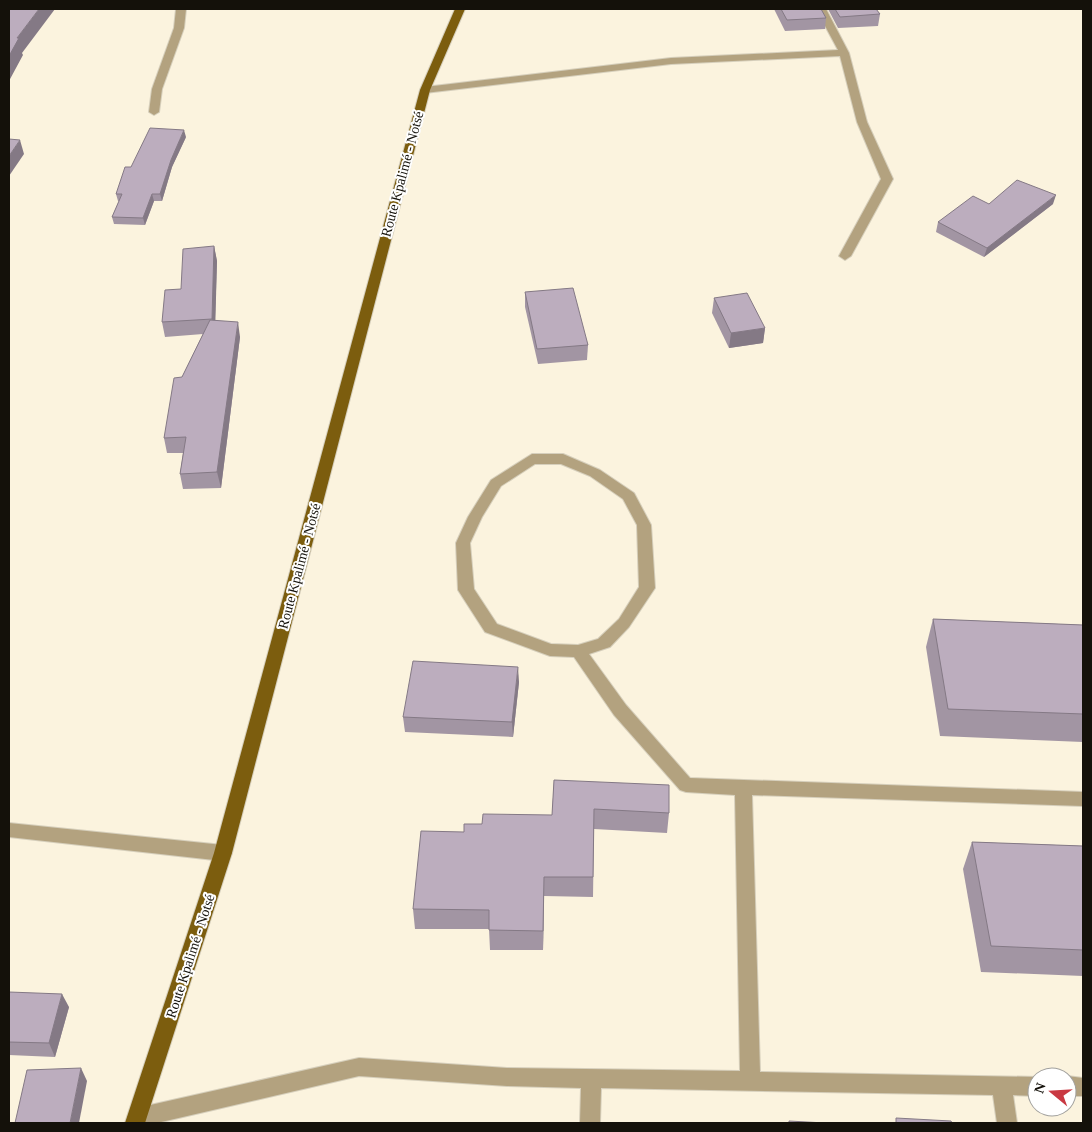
<svg xmlns="http://www.w3.org/2000/svg" width="1092" height="1132" viewBox="0 0 1092 1132" font-family="'Times New Roman',serif">
<style>
.lines{fill:none;stroke-linecap:round;stroke-linejoin:round}
.minor-casing{stroke:#d6cfbc;stroke-width:2}
.major-casing{stroke:#d6cfbc;stroke-width:2}
.minor{fill:#b3a27f;fill-rule:evenodd}
.major{fill:#7c5d0e;fill-rule:evenodd}
.wall{fill:#a295a3}
.shaded-wall{fill:#847985}
.building{fill:#bcadbe;stroke:#847985}
.labels{text-anchor:middle;stroke-width:4;stroke-linejoin:round;paint-order:stroke}
.street-label{font-size:14px;fill:#14110a;stroke:#fff}
</style>
<rect width="100%" height="100%" fill="#fbf3de"/>
<g class="lines">
<!-- minor casing -->
<g class="minor-casing">
<g id="minor">
<polygon points="176,9 186,9 184,28 162,89 159,112 154,115 149,112 152,89 174,28"/>
<polygon points="816,9 826,9 849,53 867,122 893,179 851,256 845,260 839,256 881,179 857,122 840,56 671,64 425,93 420,90 425,87 671,58 838,50"/>
<path d="M532 454H563L600 470 634 493 651 525 655 588 629 627 610 647 589 654 626 705 690 778 1083 792V806L752 795 760 1072 1038 1077 1037 1096 1013 1095 1017 1123H997L993 1095 601 1088 600 1123H580L581 1088 507 1086 359 1076 157 1123H129L127 1118 130 1111 137 1108 359 1058 507 1068 740 1071 735 795 686 792 680 790 614 715 574 657 550 656 485 632 458 590 456 543 468 517 491 480ZM535 464H561L590 476 623 499 637 525 639 587 619 619 598 639 578 645 551 644 497 624 474 589 470 543 482 517 501 486Z"/>
<polygon points="9,823 223,845 229,848 232,853 229,858 223,861 9,837"/>
<polygon points="1067,1076 1083,1078 1083,1096 1067,1096"/>
</g>
</g>
<!-- major casing -->
<g class="major-casing">
<polygon id="major" points="455,9 465,9 430,90 232,853 145,1123 125,1123 214,853 420,90"/>
</g>
<!-- minor -->
<use href="#minor" class="minor"/>
<!-- major -->
<use href="#major" class="major"/>
</g>
<!-- wall -->
<g class="wall">
<polygon points="774,9 821,9 826,18 825,29 785,31"/>
<polygon points="828,9 876,9 880,14 878,26 838,28"/>
<polygon points="186,137 172,167 162,201 154,201 145,225 114,224 112,217 119,201 118,201 116,194 131,167"/>
<polygon points="1053,204 984,257 936,232 938,222"/>
<polygon points="214,246 217,261 215,320 240,337 221,488 183,489 180,474 183,453 167,453 164,438 182,377 203,334 165,337 162,322 181,289"/>
<polygon points="525,292 588,345 587,360 538,364 525,307"/>
<polygon points="714,298 765,328 763,343 729,348 712,313"/>
<polygon points="933,619 1083,625 1083,742 940,736 926,647"/>
<polygon points="519,682 513,737 405,732 403,717"/>
<polygon points="554,780 669,813 667,833 594,829 593,897 544,896 543,950 490,950 489,929 415,929 413,909 464,832 482,824 552,815"/>
<polygon points="972,842 1083,846 1083,976 981,972 963,869"/>
<polygon points="9,992 69,1007 55,1057 9,1055"/>
</g>
<!-- shaded-wall -->
<g class="shaded-wall">
<polygon points="39,9 55,9 22,53 23,55 9,81 9,56 17,38"/>
<polygon points="184,130 186,137 172,167 162,201 160,194 171,160"/>
<polygon points="20,140 24,154 9,176 9,156"/>
<polygon points="152,194 154,201 145,225 143,218"/>
<polygon points="1056,195 1053,204 984,257 987,248"/>
<polygon points="214,246 217,261 215,334 212,319"/>
<polygon points="238,322 240,337 221,488 217,472"/>
<polygon points="765,328 763,343 729,348 731,333"/>
<polygon points="518,667 519,682 513,737 512,722"/>
<polygon points="544,877 544,896 543,950 543,931"/>
<polygon points="62,994 69,1007 55,1057 49,1043"/>
<polygon points="81,1068 87,1081 79,1123 70,1123"/>
</g>
<!-- building -->
<g class="building">
<polygon points="9,9 39,9 17,38 19,38 9,56"/>
<polygon points="781,9 821,9 826,18 787,20"/>
<polygon points="835,9 876,9 880,14 840,17"/>
<polygon points="150,128 184,130 171,160 160,194 152,194 143,218 112,217 122,194 116,194 125,167 131,167"/>
<polygon points="9,139 20,140 9,156"/>
<polygon points="1017,180 1056,195 987,248 938,222 973,196 989,204"/>
<polygon points="214,246 212,319 162,322 165,290 181,289 183,249"/>
<polygon points="573,288 588,345 537,349 525,292"/>
<polygon points="747,293 765,328 731,333 714,298"/>
<polygon points="210,320 238,322 217,472 180,474 186,437 164,438 174,378 182,377"/>
<polygon points="933,619 1083,625 1083,714 948,709"/>
<polygon points="413,661 518,667 512,722 403,717"/>
<polygon points="554,780 669,785 669,813 594,809 593,877 544,877 543,931 489,930 489,910 413,909 421,831 464,832 464,824 482,824 483,814 552,815"/>
<polygon points="972,842 1083,846 1083,950 991,946"/>
<polygon points="9,992 62,994 49,1043 9,1042"/>
<polygon points="81,1068 70,1123 15,1123 27,1070"/>
<polygon points="896,1118 951,1121 952,1123 896,1123"/>
<polygon points="789,1121 825,1123 789,1123"/>
</g>
<g class="labels">
<!-- street labels -->
<g class="street-label">
<text transform="translate(402 174) rotate(-75)" y="5">Route Kpalimé - Notsé</text>
<text transform="translate(299 566) rotate(-75)" y="5">Route Kpalimé - Notsé</text>
<text transform="translate(190 956) rotate(-72)" y="5">Route Kpalimé - Notsé</text>
</g>
</g>
<!-- border -->
<rect width="1092" height="1132" fill="none" stroke="#14110a" stroke-width="20"/>
<!-- north arrow -->
<g transform="translate(1052 1092) rotate(288)"><circle r="24" fill="#ffffff" stroke="#a1a09d"/>
<path d="M0-4L9 19L0 12L-9 19Z" fill="#c93942"/>
<text y="-8" font-size="14" font-weight="bold" text-anchor="middle" fill="#14110a">N</text>
</g>
</svg>
